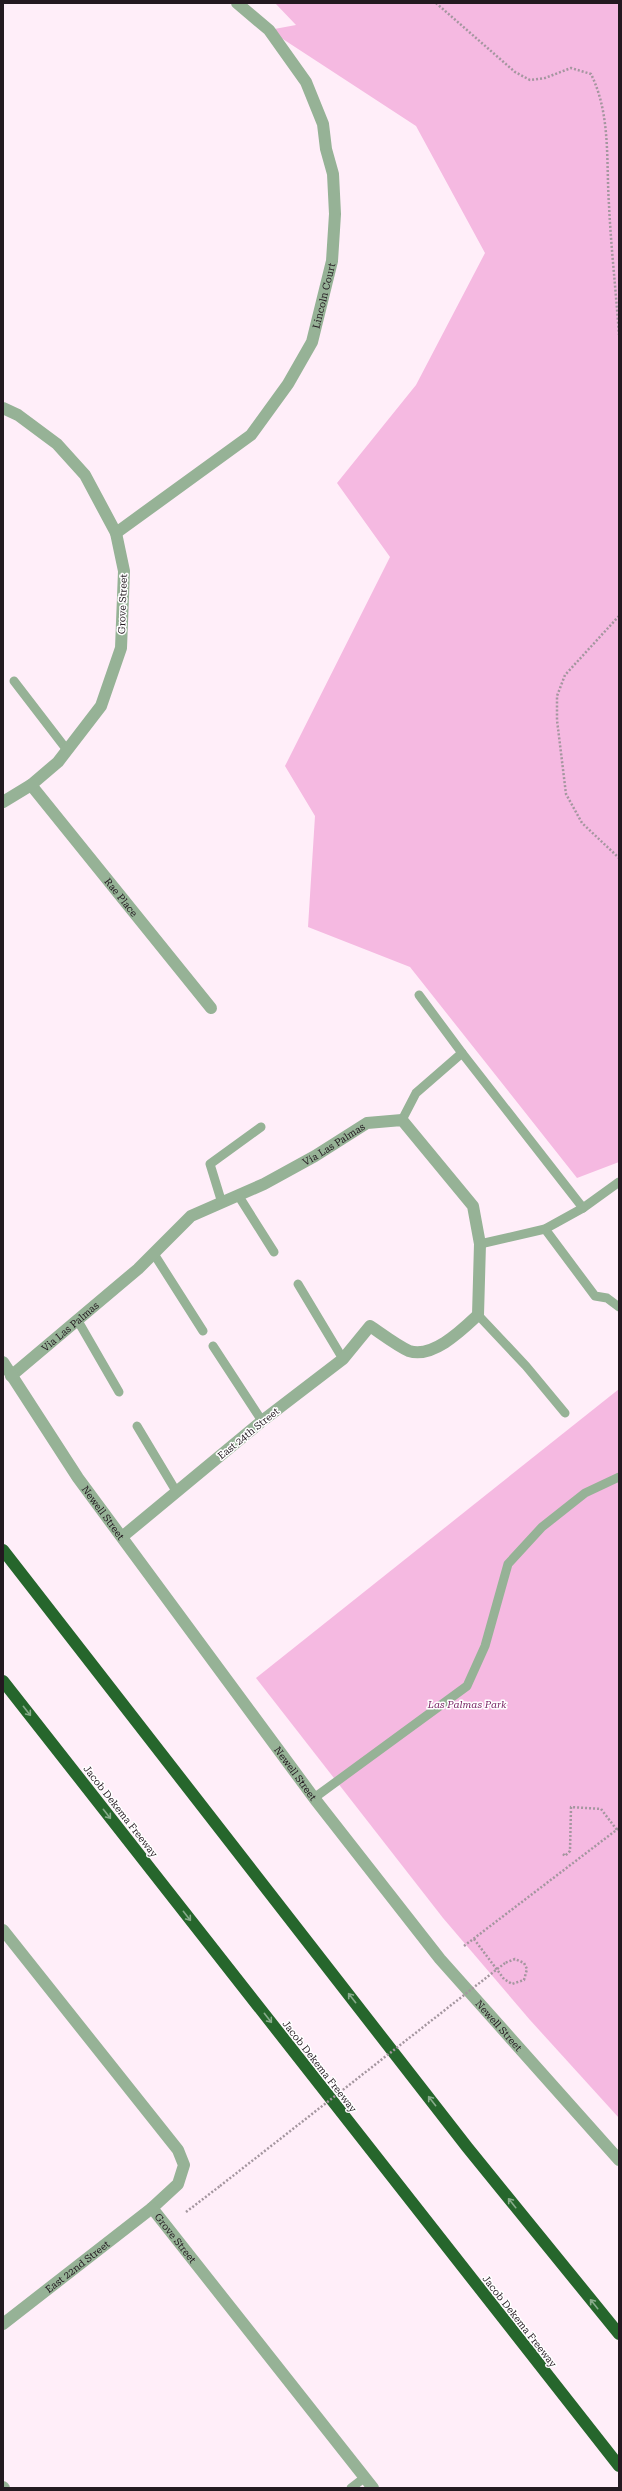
<svg xmlns="http://www.w3.org/2000/svg" width="622" height="2491" viewBox="0 0 622 2491" font-family="'Roboto Serif',serif">
<style>
.green{fill:#f5b9e1}
.lines{fill:none;stroke-linecap:round;stroke-linejoin:round}
.path{stroke:#a4969f;stroke-width:2.5;stroke-dasharray:2 2;stroke-linecap:butt}
.service{stroke:#96b296;stroke-width:9}
.minor{stroke:#96b296;stroke-width:12}
.tertiary{stroke:#96b296;stroke-width:12}
.motorway{stroke:#26662c;stroke-width:12}
.path-bridge{stroke:#a4969f;stroke-width:2.5;stroke-dasharray:2 2;stroke-linecap:butt}
.oneway{stroke:#88ab8b}
.labels{text-anchor:middle;stroke-width:3;stroke-linejoin:round;paint-order:stroke}
.street-label{font-size:10px;fill:#231920;stroke:#fff}
.park-label{font-size:10px;font-style:italic;fill:#761f61;stroke:#fff}
</style>
<rect width="100%" height="100%" fill="#ffeef9"/>
<!-- green -->
<g class="green">
<polygon points="275,3 619,3 619,1162 577,1178 410,967 308,927 315,816 285,766 390,557 337,483 416,385 485,253 416,126 269,30 296,25"/>
<polygon points="619,1389 619,2118 530,2020 443,1918 256,1678"/>
</g>
<g class="lines">
<!-- path -->
<g class="path">
<path d="M436 3 515 72 530 80 545 78 571 68 591 74C611 115 606 160 609 205 611 248 616 291 619 335"/>
<polyline points="619,616 565,675 557,696 557,720 566,794 582,823 619,858"/>
<polyline points="563,1854 565,1856 570,1851 571,1807 601,1809 617,1830"/>
<polyline points="474,1939 504,1979 512,1984 524,1980 527,1969 524,1963 515,1959 505,1963"/>
<polyline points="464,1946 619,1828"/>
<polyline points="186,2212 220,2186"/>
</g>
<!-- service -->
<g class="service">
<polyline points="14,681 67,750"/>
<polyline points="419,995 462,1053"/>
<polyline points="402,1120 416,1093 462,1053 583,1208 619,1182"/>
<polyline points="238,1195 274,1252"/>
<polyline points="222,1203 210,1164 261,1127"/>
<polyline points="545,1229 595,1296 607,1298 619,1307"/>
<polyline points="480,1244 545,1229 583,1208"/>
<polyline points="154,1254 203,1331"/>
<polyline points="298,1284 343,1359"/>
<polyline points="478,1315 526,1366 565,1413"/>
<polyline points="78,1321 119,1392"/>
<polyline points="213,1346 262,1421"/>
<polyline points="137,1426 176,1491"/>
<polyline points="314,1798 467,1686 485,1646 508,1564 542,1527 585,1493 619,1477"/>
<polyline points="351,2488 364,2478"/>
</g>
<!-- minor -->
<g class="minor">
<path id="s1" d="M116 533 251 435 288 384 312 342 332 261 335 214 333 174 326 149 323 124 306 82 269 30 237 3"/>
<path id="s2" d="M31 785 211 1008"/>
<path id="s3" d="M11 1376 138 1269 191 1216 264 1184 315 1156 367 1123 402 1120 473 1206 480 1244 478 1315C463 1329 433 1359 409 1351 396 1345 382 1334 370 1326L343 1359 262 1421 122 1537"/>
<polyline points="3,1930 178,2150 184,2165 178,2184 152,2208"/>
<polyline points="3,2487 4,2488"/>
</g>
<!-- tertiary -->
<g class="tertiary">
<polyline points="3,408 18,415 57,444 85,475 116,533 124,571 121,648 101,706 58,762 31,785 3,802"/>
<path id="s4" d="M3 1362 78 1478 314 1798 440 1959 619 2160"/>
<path id="s5" d="M3 2324 152 2208 373 2488"/>
</g>
<!-- motorway -->
<g class="motorway">
<polyline points="3,1550 467,2147 619,2334"/>
<polyline points="3,1681 619,2466"/>
</g>
<!-- path-bridge -->
<polyline class="path-bridge" points="220,2186 505,1963"/>
</g>
<!-- one-way arrows -->
<defs><path id="oneway-shaft" d="M-6 0H5M1.5-3L5.5 0L1.5 3" fill="none" stroke-width="1.6" stroke-linecap="round" stroke-linejoin="round"/></defs>
<g class="oneway">
<use href="#oneway-shaft" transform="translate(27 1711) rotate(52)"/>
<use href="#oneway-shaft" transform="translate(107 1814) rotate(52)"/>
<use href="#oneway-shaft" transform="translate(187 1916) rotate(52)"/>
<use href="#oneway-shaft" transform="translate(352 1998) rotate(-128)"/>
<use href="#oneway-shaft" transform="translate(268 2018) rotate(52)"/>
<use href="#oneway-shaft" transform="translate(432 2101) rotate(-128)"/>
<use href="#oneway-shaft" transform="translate(512 2203) rotate(-129)"/>
<use href="#oneway-shaft" transform="translate(594 2304) rotate(-129)"/>
</g>
<g class="labels">
<!-- street labels -->
<g class="street-label">
<text dy="4" stroke="none"><textPath href="#s1" startOffset="326">Lincoln Court</textPath></text>
<text transform="translate(122 604) rotate(-88)" y="4">Grove Street</text>
<text dy="4" stroke="none"><textPath href="#s2" startOffset="144">Rae Place</textPath></text>
<text dy="4" stroke="none"><textPath href="#s3" startOffset="401">Via Las Palmas</textPath></text>
<text dy="4" stroke="none"><textPath href="#s3" startOffset="77">Via Las Palmas</textPath></text>
<text transform="translate(248 1433) rotate(-39)" y="4">East 24th Street</text>
<text dy="4" stroke="none"><textPath href="#s4" startOffset="181">Newell Street</textPath></text>
<text dy="4" stroke="none"><textPath href="#s4" startOffset="505">Newell Street</textPath></text>
<text transform="translate(121 1811) rotate(52)" y="4">Jacob Dekema Freeway</text>
<text dy="4" stroke="none"><textPath href="#s4" startOffset="829">Newell Street</textPath></text>
<text transform="translate(320 2066) rotate(52)" y="4">Jacob Dekema Freeway</text>
<text dy="4" stroke="none"><textPath href="#s5" startOffset="227">Grove Street</textPath></text>
<text dy="4" stroke="none"><textPath href="#s5" startOffset="94">East 22nd Street</textPath></text>
<text transform="translate(520 2321) rotate(52)" y="4">Jacob Dekema Freeway</text>
</g>
<!-- park labels -->
<g class="park-label">
<text x="467" y="1708">Las Palmas Park</text>
</g>
</g>
<!-- border -->
<rect width="622" height="2491" fill="none" stroke="#231920" stroke-width="8"/>
</svg>
